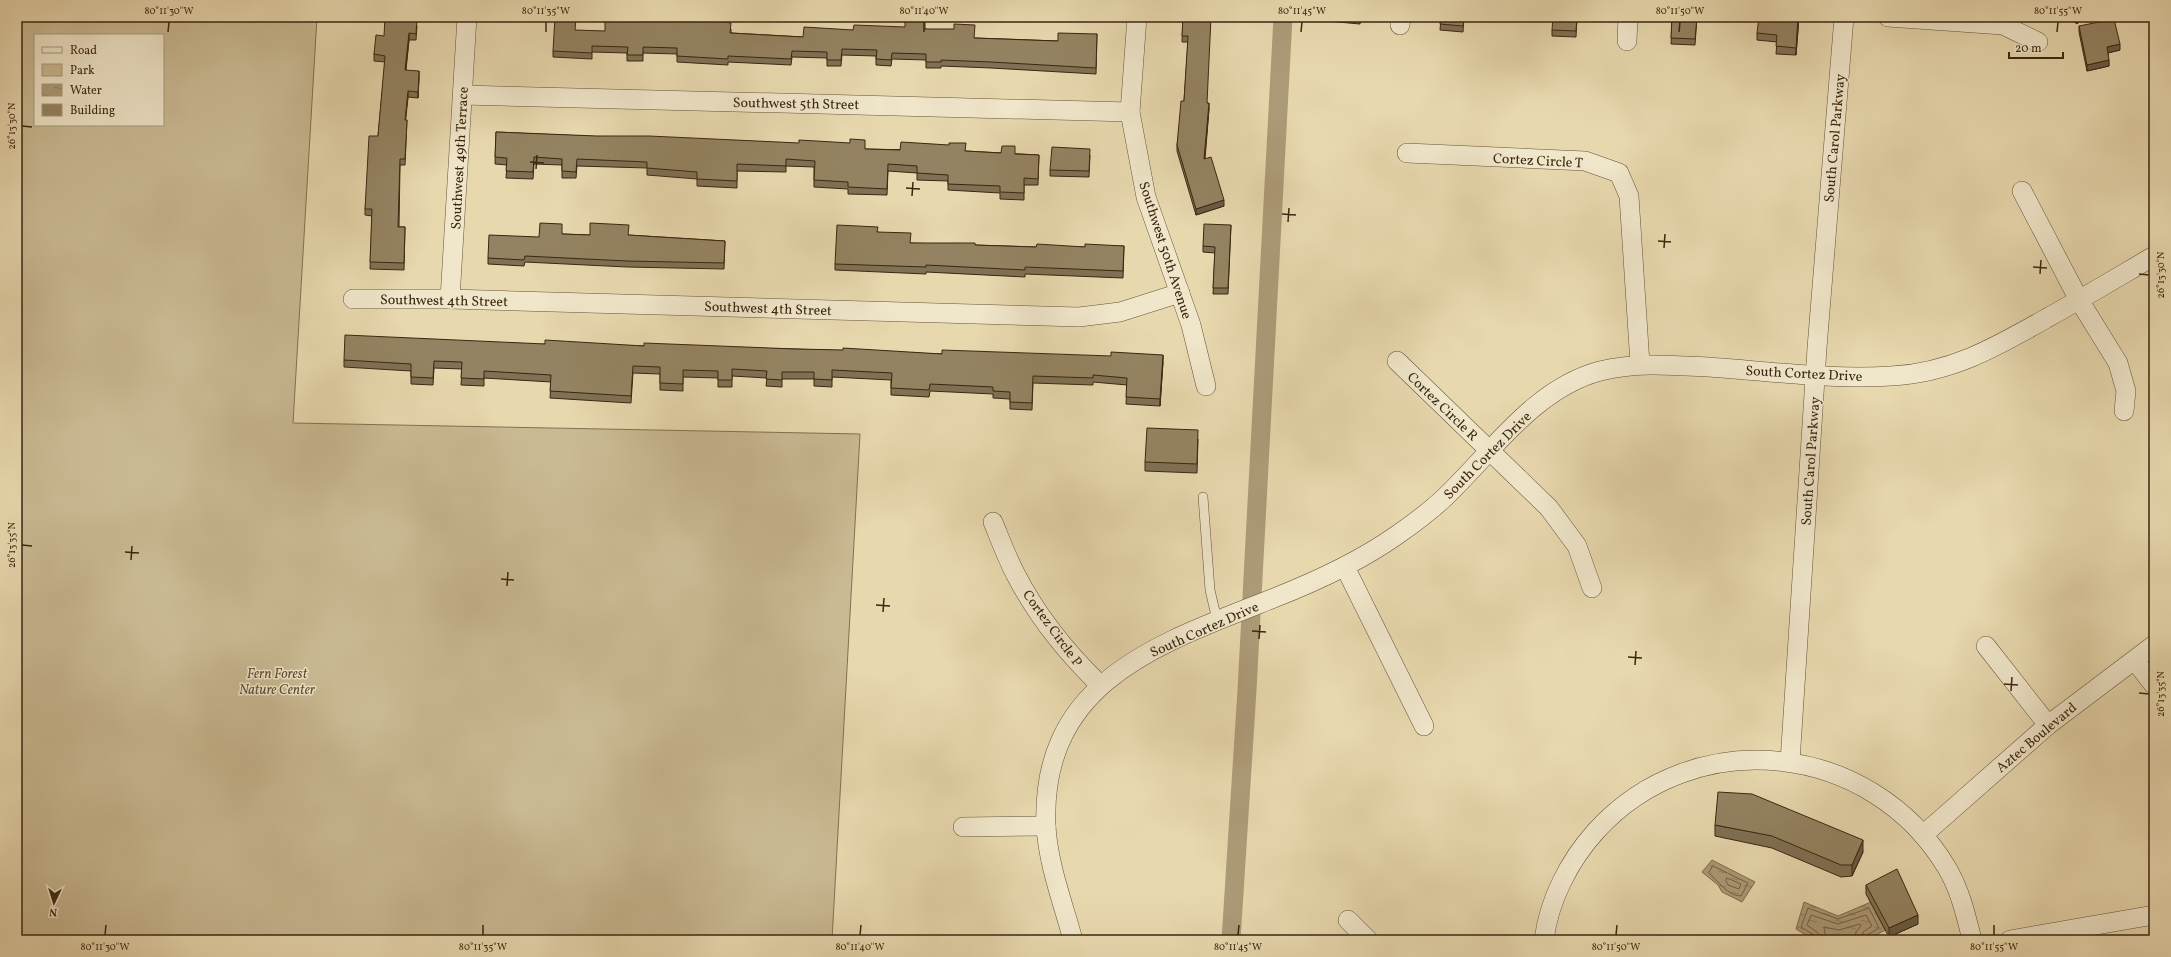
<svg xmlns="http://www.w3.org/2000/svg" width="2171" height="957" viewBox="0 0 2171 957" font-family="Vollkorn,serif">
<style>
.park{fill:#caba93;stroke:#827052;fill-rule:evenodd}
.water{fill:url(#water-ripples);stroke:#7f6c4e}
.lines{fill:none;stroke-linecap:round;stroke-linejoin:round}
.shore{stroke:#746044;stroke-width:1}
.canal{stroke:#ad9b78;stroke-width:19}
.lane-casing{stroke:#665238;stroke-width:10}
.street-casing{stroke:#665238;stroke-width:20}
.lane{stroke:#f0e6ca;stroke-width:9}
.street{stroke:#f0e6ca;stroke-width:19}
.wall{fill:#7f7154;stroke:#3a2610}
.shaded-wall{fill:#685c45;stroke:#3a2610}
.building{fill:#948362;stroke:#3a2610}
.ticks{fill:none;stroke:#3a2610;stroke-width:1.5}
.labels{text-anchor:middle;stroke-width:3;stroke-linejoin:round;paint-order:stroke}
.street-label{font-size:14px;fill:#3a2610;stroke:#f0e6ca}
.park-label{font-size:14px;font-style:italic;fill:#5e4b31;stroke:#f0e6ca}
.neatline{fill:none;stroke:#3a2610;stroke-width:1.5}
.ticks-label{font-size:10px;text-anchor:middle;fill:#3a2610}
</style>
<defs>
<pattern id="water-ripples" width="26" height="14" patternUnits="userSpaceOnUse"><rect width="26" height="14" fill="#ad9b78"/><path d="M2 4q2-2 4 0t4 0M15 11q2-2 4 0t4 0" fill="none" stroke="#8e7e61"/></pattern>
</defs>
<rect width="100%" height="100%" fill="#e8d8ae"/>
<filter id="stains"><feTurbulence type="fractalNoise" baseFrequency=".005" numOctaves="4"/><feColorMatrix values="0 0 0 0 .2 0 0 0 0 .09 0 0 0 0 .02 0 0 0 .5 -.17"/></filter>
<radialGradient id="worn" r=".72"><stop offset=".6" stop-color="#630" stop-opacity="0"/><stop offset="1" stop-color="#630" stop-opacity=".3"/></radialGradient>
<!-- park -->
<path class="park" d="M17 17H317L293 423 860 434 832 940H17ZM35 35H163V125H35Z"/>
<!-- water -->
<g class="water">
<polygon points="1712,860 1755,882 1742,902 1722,892 1718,885 1702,872"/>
<polygon points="1804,902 1838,916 1871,902 1885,930 1867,940 1814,940 1796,929"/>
</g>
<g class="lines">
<!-- shore -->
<g class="shore">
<path d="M1713 866 1748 883 1741 896C1728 896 1718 881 1709 873Z"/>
<polygon points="1727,878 1741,884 1739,889 1728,885 1726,881"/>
<polyline points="1815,940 1814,935 1801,927 1808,908 1838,919 1869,908 1879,928 1867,935 1866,940"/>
<polyline points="1820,940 1818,933 1807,925 1811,915 1838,924 1866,915 1872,926 1863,932 1861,940"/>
<polyline points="1826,940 1824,927 1839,930 1860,924 1861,926 1856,932 1855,940"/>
</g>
<!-- canal -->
<polyline class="canal" points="1231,940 1247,690 1283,17"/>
<!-- lane casing -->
<g class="lane-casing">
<polyline id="lane" points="1203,497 1210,590 1217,620"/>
</g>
<!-- street casing -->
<g class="street-casing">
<g id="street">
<polyline points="1137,17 1130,112 1146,197 1191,325 1206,386"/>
<polyline points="1888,17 2003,25 2038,42"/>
<polyline points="1400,25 1401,17"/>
<polyline points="1627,41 1628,17"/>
<polyline points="463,95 1130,112"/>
<polyline points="1407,153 1585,161 1619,173 1629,196 1640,364"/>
<polyline points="2022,191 2079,300 2118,363 2126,391 2124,411"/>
<polyline points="353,299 450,299 1079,317 1120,312 1180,293"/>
<polyline points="450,299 467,17"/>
<polyline points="1397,361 1549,508 1577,546 1592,588"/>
<path d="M993 522C1000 539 1007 558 1016 575 1037 616 1067 653 1100 685"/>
<polyline points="1345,567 1424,726"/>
<polyline points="1986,646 2048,725"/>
<polyline points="2135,661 2154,685"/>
<polyline points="1790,762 1817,348 1844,17"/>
<polyline points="963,827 1046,826"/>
<polyline points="1923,835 2048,725 2154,645"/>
<polyline points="1348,920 1368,940"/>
<path d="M1073 940C1063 903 1048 864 1046 826 1040 679 1162 643 1274 598 1317 581 1359 562 1397 535 1413 524 1429 512 1443 499 1491 454 1533 389 1600 371 1636 362 1671 365 1708 367 1767 371 1832 380 1891 376 1951 373 1996 347 2047 318 2083 298 2118 277 2154 256"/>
<path d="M1544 940C1549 900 1569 861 1596 831 1695 722 1872 742 1947 868 1960 890 1966 915 1972 940"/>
<polyline points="2010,940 2154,915"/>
</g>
</g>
<!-- lane -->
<use href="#lane" class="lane"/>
<!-- street -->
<use href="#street" class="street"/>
</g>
<!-- wall -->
<g class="wall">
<polygon points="1183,17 1207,103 1209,109 1205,159 1224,206 1196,215 1177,151 1177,145 1184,101 1188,42 1182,42"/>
<polygon points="1327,17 1361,17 1360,24 1327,21"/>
<polygon points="1441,17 1464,17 1463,32 1440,30"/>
<polygon points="1577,17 1576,37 1552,36 1552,30"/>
<polygon points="1672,17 1697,17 1695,45 1671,44"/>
<polygon points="1799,17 1796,55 1776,54 1777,42 1757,40 1757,33"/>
<polygon points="2068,17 2083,17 2077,24"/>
<polygon points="411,19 417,26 416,40 409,40 406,70 419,78 418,98 408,97 405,120 407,120 405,165 400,165 399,227 405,227 404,270 370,269 372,216 365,215 365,209 378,136 385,62 374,61 374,54 384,36"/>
<polygon points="2079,26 2120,50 2108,53 2109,66 2087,71 2079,32"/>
<polygon points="731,29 731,33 803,37 853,30 925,29 975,38 1058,41 1097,34 1096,74 991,68 941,66 941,68 926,68 926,60 892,59 891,66 876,65 876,56 842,55 841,66 827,66 827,58 792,57 791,65 728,62 728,65 677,62 677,54 643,53 643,61 627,61 627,53 592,52 592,59 553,57 553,51 605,31"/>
<polygon points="496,132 865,149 965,151 1039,155 1038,185 1024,185 1024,200 1000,199 1000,193 948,190 948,181 917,180 917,173 888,171 887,195 848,194 848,189 814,187 814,167 786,166 786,172 737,171 737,188 697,186 697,179 647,175 647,168 577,166 576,178 562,178 562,165 534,164 533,179 506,178 507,165 495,164"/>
<polygon points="1090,155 1089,177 1050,176 1050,170"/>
<polygon points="1231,225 1228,294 1213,294 1215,253 1203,252 1203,246"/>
<polygon points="878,232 910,243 1036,247 1085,247 1124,246 1123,278 1025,274 1025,277 926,272 926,274 835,270 835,264"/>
<polygon points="562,234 590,235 628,235 725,241 724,269 627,267 525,262 524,266 488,264 488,258 539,237"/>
<polygon points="545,344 795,349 942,354 1163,362 1160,406 1126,404 1127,385 1093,382 1093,385 1033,383 1032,410 1010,409 1010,399 993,398 993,394 930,391 929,397 891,395 891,380 832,377 832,387 814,386 814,379 782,379 782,387 766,386 767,378 732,376 732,387 718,387 718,378 683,377 683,391 660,390 660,374 633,373 631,403 550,398 551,382 484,378 484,386 461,385 462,369 434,368 433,385 411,384 411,371 344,367 344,360"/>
<polygon points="1198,439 1197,473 1145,471 1145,462"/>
<polygon points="1715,825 1863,852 1852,876 1841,877 1772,848 1715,836"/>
<polygon points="1866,885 1918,924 1889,937 1866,894"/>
</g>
<!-- shaded-wall -->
<g class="shaded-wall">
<polygon points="1798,17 1799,17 1796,55 1796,48"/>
<polygon points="2077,17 2083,17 2077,24"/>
<polygon points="409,33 409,40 405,76 405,70"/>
<polygon points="2120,44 2120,50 2107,53 2107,47"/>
<polygon points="2109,60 2109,66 2087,71 2087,65"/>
<polygon points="419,71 419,78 418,98 418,92"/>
<polygon points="408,91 408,97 405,127 405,120"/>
<polygon points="1209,103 1209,109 1204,165 1204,159"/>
<polygon points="1224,200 1224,206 1196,215 1196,209"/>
<polygon points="1163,355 1163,362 1160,406 1160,399"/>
<polygon points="1863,840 1863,852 1852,876 1852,865"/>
<polygon points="1918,915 1918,924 1889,937 1889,928"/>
</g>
<!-- building -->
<g class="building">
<polygon points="385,17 411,17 411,19 417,19 416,34 409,33 405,70 419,71 418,92 408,91 405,120 407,120 405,159 400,159 398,227 405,227 404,263 370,262 372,209 365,209 369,136 378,136 385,56 374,54 376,35 384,36"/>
<polygon points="555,17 576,18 575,30 605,31 605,19 655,20 655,17 687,17 731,23 730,33 803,37 804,27 853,30 854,25 905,27 905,21 925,21 925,29 954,29 954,24 975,25 974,38 1058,41 1058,33 1097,34 1096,68 991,62 941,60 941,62 926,62 926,54 892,53 891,60 876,59 877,50 842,49 841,60 827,60 827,52 792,51 791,59 728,56 728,59 677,56 677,48 643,47 643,55 627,55 628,47 592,46 592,53 553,51"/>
<polygon points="1183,17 1211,17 1207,103 1209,103 1204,159 1211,157 1224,200 1196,209 1177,145 1181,101 1184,101 1188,36 1182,36"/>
<polygon points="1441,17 1464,17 1463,26 1440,24"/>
<polygon points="1553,17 1577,17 1576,31 1552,30"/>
<polygon points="1672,17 1697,17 1695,39 1671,38"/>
<polygon points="1759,17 1798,17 1796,48 1776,46 1777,35 1757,33"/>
<polygon points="2114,19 2120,44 2107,47 2109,60 2087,65 2079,26"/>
<polygon points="496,132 597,136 649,136 799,143 799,140 850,143 850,139 865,140 865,149 900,150 901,142 949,145 949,143 966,143 965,151 1001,153 1002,146 1015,146 1015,154 1039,155 1038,179 1024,178 1024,193 1000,192 1000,186 948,184 948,175 917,173 917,166 888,164 887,189 848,187 848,182 814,180 815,161 786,159 786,166 737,164 737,181 697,179 697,172 647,168 647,162 577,159 576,172 562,171 562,159 534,157 533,172 506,171 507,158 495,157"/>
<polygon points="1052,147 1090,149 1089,171 1050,170"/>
<polygon points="540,223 562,224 562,234 590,235 590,223 629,225 628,235 725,241 724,263 627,261 525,256 524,260 488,258 489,235 539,237"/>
<polygon points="1204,224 1231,225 1228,288 1213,288 1215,247 1203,246"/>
<polygon points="837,225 878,227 877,232 911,233 910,243 975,243 975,245 1036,247 1037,244 1085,247 1085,244 1124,246 1123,271 1025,267 1025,270 926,265 926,267 835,264"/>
<polygon points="345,335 545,344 545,340 644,346 644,343 795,349 843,350 843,348 942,354 942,350 1111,356 1111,352 1163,355 1160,399 1126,397 1127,378 1093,375 1093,378 1033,376 1032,403 1010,402 1010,392 993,391 993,387 930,384 929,390 891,388 892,373 832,370 832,380 814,379 814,372 782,372 782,380 766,379 767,371 732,369 732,380 718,380 718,371 683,370 683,384 660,383 660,367 633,366 631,396 550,391 551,375 484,371 484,379 461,378 462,362 434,361 433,378 411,377 411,364 344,360"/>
<polygon points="1147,428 1198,430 1197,464 1145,462"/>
<polygon points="1718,792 1752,794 1863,840 1852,865 1841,865 1772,836 1715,825"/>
<polygon points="1897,869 1918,915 1889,928 1866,885"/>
</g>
<!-- ticks -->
<path class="ticks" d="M168 32 169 22M546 32V22M924 32V22M1301 32 1302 22M1679 32 1680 22M2057 32 2058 22M22 126 32 127M530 162 544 163M536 169 537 155M906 188 920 189M912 196 913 182M1282 214 1296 215M1288 222 1289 208M1658 241 1671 242M1664 248 1665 234M2033 267 2047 268M2040 274 2041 260M2139 274 2149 275M22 545 32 546M125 552 139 553M131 560 132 546M501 579 514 580M507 586 508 572M876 605 890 606M883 612 884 598M1252 631 1266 632M1259 639 1260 625M1628 657 1642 658M1635 665 1636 651M2004 684 2018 685M2011 691 2012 677M2139 693 2149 694M105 935 106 925M483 935V925M860 935 861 925M1238 935 1239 925M1616 935 1617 925M1994 935V925"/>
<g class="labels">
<!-- street labels -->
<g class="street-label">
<text transform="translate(796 103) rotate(1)" y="5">Southwest 5th Street</text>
<text transform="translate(1834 138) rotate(-85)" y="5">South Carol Parkway</text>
<text transform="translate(459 158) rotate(-87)" y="5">Southwest 49th Terrace</text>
<text transform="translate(1538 160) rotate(3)" y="5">Cortez Circle T</text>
<text transform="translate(1166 250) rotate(72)" y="5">Southwest 50th Avenue</text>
<text transform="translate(444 300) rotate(1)" y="5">Southwest 4th Street</text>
<text transform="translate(768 308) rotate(2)" y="5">Southwest 4th Street</text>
<text transform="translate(1804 373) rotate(3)" y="5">South Cortez Drive</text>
<text transform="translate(1443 406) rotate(44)" y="5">Cortez Circle R</text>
<text transform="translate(1487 455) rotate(-45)" y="5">South Cortez Drive</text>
<text transform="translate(1810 461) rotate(-86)" y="5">South Carol Parkway</text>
<text transform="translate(1053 628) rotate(54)" y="5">Cortez Circle P</text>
<text transform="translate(1204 629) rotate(-24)" y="5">South Cortez Drive</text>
<text transform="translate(2036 737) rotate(-40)" y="5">Aztec Boulevard</text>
</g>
<!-- park labels -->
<g class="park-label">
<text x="277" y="678">Fern Forest<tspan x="277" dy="16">Nature Center</tspan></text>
</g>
</g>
<!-- margin -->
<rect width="2171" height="957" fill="none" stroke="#e8d8ae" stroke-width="44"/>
<!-- legend -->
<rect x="34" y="34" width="130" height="92" fill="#f0e6ca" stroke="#a79980"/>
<rect x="42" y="47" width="20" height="6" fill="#f0e6ca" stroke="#a79980"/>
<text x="70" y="54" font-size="12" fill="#3a2610">Road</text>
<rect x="42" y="64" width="20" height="12" fill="#caba93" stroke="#a79980"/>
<text x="70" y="74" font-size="12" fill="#3a2610">Park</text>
<rect x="42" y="84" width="20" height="12" fill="url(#water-ripples)" stroke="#a79980"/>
<text x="70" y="94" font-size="12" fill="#3a2610">Water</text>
<rect x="42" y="104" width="20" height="12" fill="#948362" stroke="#a79980"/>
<text x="70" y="114" font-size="12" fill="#3a2610">Building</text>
<!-- north arrow -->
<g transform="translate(54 903) rotate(184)" stroke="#f0e6ca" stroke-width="3" paint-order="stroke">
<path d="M0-3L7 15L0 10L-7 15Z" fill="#3a2610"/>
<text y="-6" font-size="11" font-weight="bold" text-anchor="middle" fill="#3a2610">N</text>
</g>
<!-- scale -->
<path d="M2009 52v6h54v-6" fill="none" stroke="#3a2610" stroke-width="2"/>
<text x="2015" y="52" font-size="12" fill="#3a2610" stroke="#f0e6ca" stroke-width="3" paint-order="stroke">20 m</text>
<rect x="22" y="22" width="2127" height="913" class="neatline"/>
<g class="ticks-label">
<text x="169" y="14">80°11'30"W</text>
<text x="546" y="14">80°11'35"W</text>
<text x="924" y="14">80°11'40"W</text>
<text x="1302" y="14">80°11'45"W</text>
<text x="1680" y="14">80°11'50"W</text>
<text x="2058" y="14">80°11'55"W</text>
<text transform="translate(11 126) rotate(-90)" y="4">26°13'30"N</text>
<text transform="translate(2160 275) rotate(-90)" y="4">26°13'30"N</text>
<text transform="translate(11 545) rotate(-90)" y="4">26°13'35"N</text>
<text transform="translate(2160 694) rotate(-90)" y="4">26°13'35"N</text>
<text x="105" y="950">80°11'30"W</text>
<text x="483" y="950">80°11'35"W</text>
<text x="860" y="950">80°11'40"W</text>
<text x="1238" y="950">80°11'45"W</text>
<text x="1616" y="950">80°11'50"W</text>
<text x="1994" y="950">80°11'55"W</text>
</g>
<rect width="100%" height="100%" filter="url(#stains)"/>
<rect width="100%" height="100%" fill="url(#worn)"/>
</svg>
